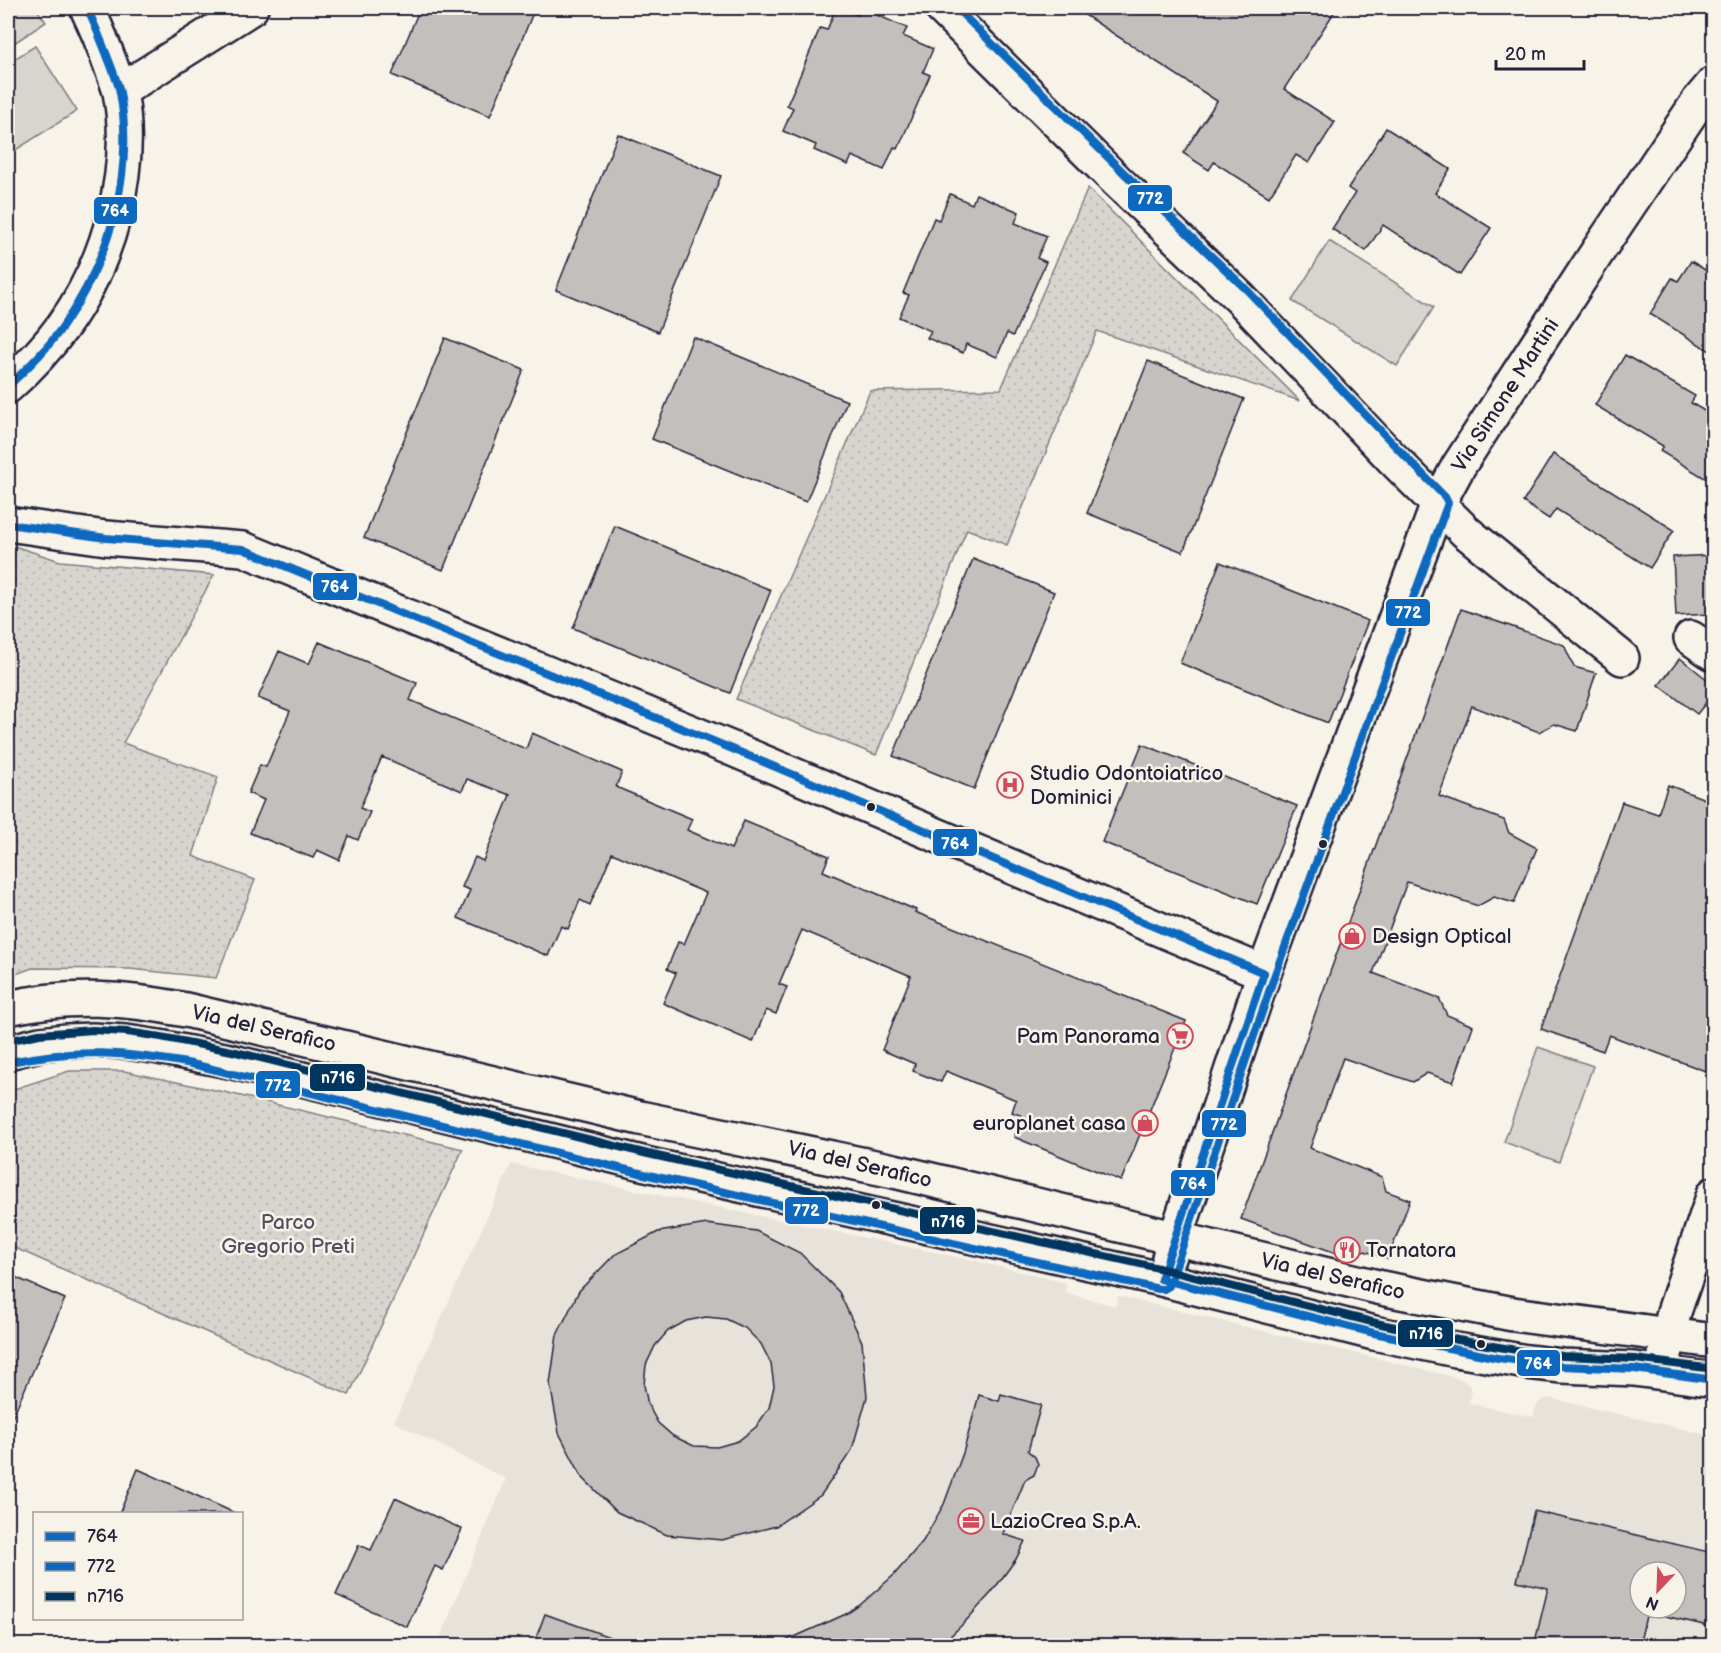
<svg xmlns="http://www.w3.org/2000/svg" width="1721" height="1653" viewBox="0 0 1721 1653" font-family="'Balsamiq Sans',sans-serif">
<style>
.built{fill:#e7e3db;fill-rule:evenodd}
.green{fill:url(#green-dots);stroke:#7d7c85;stroke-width:1.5}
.pitch{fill:#d8d5cf;stroke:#7d7c85;stroke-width:1.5}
.building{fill:#c2bfbd;stroke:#22223b;stroke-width:1.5;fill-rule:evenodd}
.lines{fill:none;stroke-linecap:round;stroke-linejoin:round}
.minor-casing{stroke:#22223b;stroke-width:38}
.minor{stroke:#f7f3e8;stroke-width:33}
.bus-1-casing{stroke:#f7f3e8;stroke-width:12}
.bus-2-casing{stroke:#f7f3e8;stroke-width:12}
.bus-3-casing{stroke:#f7f3e8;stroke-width:12}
.bus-1{stroke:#0c69bf;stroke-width:8}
.bus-2{stroke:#0c69bf;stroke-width:8}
.bus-3{stroke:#00365f;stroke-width:8}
.bus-dot{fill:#22223b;stroke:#f7f3e8;stroke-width:2}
.labels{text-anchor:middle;stroke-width:5;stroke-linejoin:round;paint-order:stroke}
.street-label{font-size:21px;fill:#22223b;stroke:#f7f3e8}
.poi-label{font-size:21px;fill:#22223b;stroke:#f7f3e8;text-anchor:start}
.park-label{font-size:21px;fill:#504f60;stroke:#f7f3e8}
.line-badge{stroke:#f7f3e8;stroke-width:2}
.badge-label{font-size:16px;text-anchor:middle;font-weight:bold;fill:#fff}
</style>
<defs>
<pattern id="green-dots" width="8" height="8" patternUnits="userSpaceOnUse" patternTransform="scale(1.5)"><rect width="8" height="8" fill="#d8d5cf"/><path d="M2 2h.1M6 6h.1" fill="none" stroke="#b9b7b3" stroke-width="1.8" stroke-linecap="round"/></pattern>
</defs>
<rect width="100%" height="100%" fill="#f7f3e8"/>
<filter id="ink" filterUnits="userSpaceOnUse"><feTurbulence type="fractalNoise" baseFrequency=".0167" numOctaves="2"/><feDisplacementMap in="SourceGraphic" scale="12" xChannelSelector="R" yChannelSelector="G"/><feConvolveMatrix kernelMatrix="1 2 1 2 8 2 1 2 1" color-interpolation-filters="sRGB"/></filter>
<g filter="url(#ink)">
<!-- built -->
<path class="built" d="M511 1164 967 1259 1067 1283 1065 1293 1115 1306 1118 1296 1462 1379 1469 1385 1472 1392 1469 1403 1486 1407 1533 1417 1536 1406 1542 1400 1549 1398 1713 1436V1645H437L506 1479 394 1422ZM1640 1572H1676V1608H1640Z"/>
<!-- green -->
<g class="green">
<polygon points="1088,188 1300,401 1097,331 1007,545 967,529 876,755 736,699 870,391 1001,389"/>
<polygon points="8,544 60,561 214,575 123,743 218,777 193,856 255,880 216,978 130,969 32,968 8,977"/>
<polygon points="69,1071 124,1071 224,1092 463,1149 349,1395 8,1245 8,1091"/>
</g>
<!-- pitch -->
<g class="pitch">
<polygon points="8,8 36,8 46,22 8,47"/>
<polygon points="35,46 77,111 8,155 8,63"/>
<polygon points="1329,241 1434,307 1397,366 1292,301"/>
<polygon points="1538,1047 1593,1066 1559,1162 1504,1142"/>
</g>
<!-- building -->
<g class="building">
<polygon points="420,8 535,8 490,116 392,75"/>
<polygon points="836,8 858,15 861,8 907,28 903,36 933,49 923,72 930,75 898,149 894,147 884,170 852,156 848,165 814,150 816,145 783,131 793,108 787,105 798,80 820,28 827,30"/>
<polygon points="1074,8 1337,8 1284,89 1335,122 1309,163 1296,155 1269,197 1214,162 1209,170 1183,153 1217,101"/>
<polygon points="1386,128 1450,169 1435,193 1491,228 1460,275 1383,225 1366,251 1332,229 1355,193 1348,188"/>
<polygon points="618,134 721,176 658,332 556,290"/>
<polygon points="950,194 972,204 976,194 1019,212 1015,223 1047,236 1037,258 1046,262 1013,336 1007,333 997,357 966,344 963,353 927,338 931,331 899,317 909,295 903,293 925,240 934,218 939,220"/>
<polygon points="1691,261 1713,275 1713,353 1650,314 1672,278 1678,281"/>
<polygon points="693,337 847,401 806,502 652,439"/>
<polygon points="445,338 524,370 443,570 364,538"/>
<polygon points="1625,355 1695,396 1691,403 1713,416 1713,483 1660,451 1663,446 1595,405"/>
<polygon points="1148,361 1244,399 1183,552 1087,513"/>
<polygon points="1553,454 1674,530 1650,568 1556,509 1549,519 1523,502"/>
<polygon points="615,526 771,590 730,693 573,628"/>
<polygon points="1713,555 1713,604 1708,604 1709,614 1676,616 1673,557"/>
<polygon points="973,559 1054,592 974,789 893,756"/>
<polygon points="1220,562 1368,621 1328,723 1180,663"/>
<polygon points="1461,609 1564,645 1574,667 1596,673 1577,731 1554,724 1539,732 1472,706 1439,796 1504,820 1509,833 1537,848 1514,903 1494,897 1478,906 1407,882 1373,973 1439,998 1447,1015 1473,1026 1453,1082 1427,1073 1413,1082 1343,1058 1310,1148 1382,1177 1386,1191 1410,1200 1388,1259 1365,1251 1350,1258 1241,1219"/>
<polygon points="319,642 417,683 410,700 526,749 532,733 622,772 616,787 692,819 687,830 731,849 744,821 829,856 823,871 916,910 915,912 1186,1021 1121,1181 1014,1137 1022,1116 1012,1112 1016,1100 946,1071 941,1082 913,1071 915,1064 882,1050 911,976 802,930 779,984 787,987 776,1014 766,1010 753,1042 663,1003 676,973 667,969 678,942 684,944 706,893 612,853 590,905 580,900 568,929 561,926 548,956 458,918 470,890 462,887 475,857 483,861 510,795 467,779 462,791 382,757 360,808 370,812 358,840 349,836 339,860 317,850 313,858 250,833 264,800 248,793 260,765 266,767 290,711 258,698 279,651 309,664"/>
<polygon points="1680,658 1713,684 1713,694 1697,714 1659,685"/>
<polygon points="1142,744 1297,806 1257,904 1102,842"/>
<polygon points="1668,785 1713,802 1713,1058 1708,1072 1609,1035 1603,1051 1541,1029 1622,802 1658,814"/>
<path d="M707 1224 756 1231 800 1253 839 1292 862 1342 867 1397 852 1450 821 1495 776 1526 722 1540 667 1535 617 1512 582 1477 559 1433 550 1384 557 1335 579 1291 614 1255 658 1232ZM706 1317 726 1319 745 1328 761 1344 771 1364 774 1386 769 1408 756 1427 738 1441 717 1447 694 1446 673 1436 658 1423 648 1405 644 1385 646 1365 655 1346 668 1331 686 1321Z"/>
<polygon points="8,1274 65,1299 8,1427"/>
<polygon points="1001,1394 1041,1405 1028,1451 1035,1457 1038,1464 1034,1475 1025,1480 1003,1534 1025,1541 1016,1559 992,1592 964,1623 940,1646 774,1646 846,1614 860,1605 894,1575 923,1541 944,1504 963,1453 979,1395 999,1401"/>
<polygon points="138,1469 237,1514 119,1514"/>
<polygon points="395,1498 462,1529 443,1570 435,1566 407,1627 336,1595 359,1545 371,1550"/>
<path d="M1534 1511 1713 1553V1627L1647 1612 1639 1646H1534L1548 1588 1517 1581ZM1640 1572H1676V1608H1640Z"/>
<polygon points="545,1614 624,1642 624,1646 533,1646"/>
</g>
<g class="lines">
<!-- minor casing -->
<g class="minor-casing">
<g id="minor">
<polyline points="942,8 1118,182 1240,298 1391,457 1466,532 1622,658"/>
<polyline points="120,91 251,8"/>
<path d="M8 386C28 368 47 348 63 326 109 262 135 169 120 92 118 84 114 75 111 66 104 46 96 27 87 8"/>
<polyline points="8,524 106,538 243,549 730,748 1264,973"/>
<polyline points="1691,638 1714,654"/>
<path d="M8 1008C69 994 125 998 186 1010L640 1118 894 1171 1386 1289 1513 1314 1714 1341"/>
<polyline points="8,1052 40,1044 66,1041 93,1040 126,1042 159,1047 229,1061 646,1164 1161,1279 1374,1333 1456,1350 1527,1362 1562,1366 1634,1369 1714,1380"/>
<polyline points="1169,1258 1264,973 1438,504 1458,467 1598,251 1698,102 1714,83"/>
<polyline points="1665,1355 1674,1312 1714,1194"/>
</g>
</g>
<!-- minor -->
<use href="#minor" class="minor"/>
<!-- bus-1 casing -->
<g class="bus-1-casing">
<g id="bus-1">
<path d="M8 386C28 368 48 348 63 326 109 260 135 173 120 93 119 85 115 78 113 71 105 50 97 29 87 8"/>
<polyline points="8,524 106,538 243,549 730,748 1264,973"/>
<polyline points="1264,973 1161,1279 1374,1333 1498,1358 1562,1366 1634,1369 1714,1380"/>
</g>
</g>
<!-- bus-2 casing -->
<g class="bus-2-casing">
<path id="bus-2" d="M10 1062C75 1048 127 1052 192 1064L644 1174 1159 1289H1164L1169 1286 1274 977 1448 503 1445 497 1399 450 1247 290 1125 174 956 8"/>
</g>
<!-- bus-3 casing -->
<g class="bus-3-casing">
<polyline id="bus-3" points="8,1041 39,1034 93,1030 127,1032 161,1037 232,1051 648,1154 1163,1269 1376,1323 1458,1340 1528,1352 1563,1356 1635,1359 1714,1369"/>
</g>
<!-- bus-1 -->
<use href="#bus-1" class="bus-1"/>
<!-- bus-2 -->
<use href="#bus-2" class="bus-2"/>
<!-- bus-3 -->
<use href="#bus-3" class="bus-3"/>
</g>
</g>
<!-- icons -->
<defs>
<g id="hospital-ring" transform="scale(1.35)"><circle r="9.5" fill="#f7f3e8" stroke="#d1495b" stroke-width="1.5"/><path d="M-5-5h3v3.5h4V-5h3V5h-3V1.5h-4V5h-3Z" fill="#d1495b"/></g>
<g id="shop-ring" transform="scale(1.35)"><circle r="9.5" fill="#f7f3e8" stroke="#d1495b" stroke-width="1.5"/><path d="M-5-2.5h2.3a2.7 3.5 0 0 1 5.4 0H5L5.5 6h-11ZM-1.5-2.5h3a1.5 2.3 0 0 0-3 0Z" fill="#d1495b"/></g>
<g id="supermarket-ring" transform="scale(1.35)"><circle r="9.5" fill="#f7f3e8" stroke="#d1495b" stroke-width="1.5"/><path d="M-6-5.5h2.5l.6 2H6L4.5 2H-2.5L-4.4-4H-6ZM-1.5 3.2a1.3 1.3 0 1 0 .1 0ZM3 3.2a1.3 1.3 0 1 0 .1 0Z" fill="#d1495b"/></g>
<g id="restaurant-ring" transform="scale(1.35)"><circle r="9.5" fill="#f7f3e8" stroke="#d1495b" stroke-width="1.5"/><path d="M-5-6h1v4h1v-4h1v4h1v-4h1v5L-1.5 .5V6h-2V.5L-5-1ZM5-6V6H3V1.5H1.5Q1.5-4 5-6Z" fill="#d1495b"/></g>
<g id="office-ring" transform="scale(1.35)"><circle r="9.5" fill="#f7f3e8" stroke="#d1495b" stroke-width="1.5"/><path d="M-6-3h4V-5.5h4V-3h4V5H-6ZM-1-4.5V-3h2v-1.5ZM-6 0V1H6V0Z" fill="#d1495b"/></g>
</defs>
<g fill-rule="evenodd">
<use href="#hospital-ring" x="1010" y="785"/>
<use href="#shop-ring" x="1352" y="936"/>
<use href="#supermarket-ring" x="1180" y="1036"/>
<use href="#shop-ring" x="1145" y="1123"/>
<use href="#restaurant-ring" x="1347" y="1250"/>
<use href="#office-ring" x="971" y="1521"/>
</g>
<!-- markers -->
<g class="bus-dot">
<circle cx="871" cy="807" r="5"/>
<circle cx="1323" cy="844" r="5"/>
<circle cx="876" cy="1205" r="5"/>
<circle cx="1481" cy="1344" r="5"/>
</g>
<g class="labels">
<!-- street labels -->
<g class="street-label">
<text transform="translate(1505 395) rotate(-57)" y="7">Via Simone Martini</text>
<text transform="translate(264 1028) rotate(13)" y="7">Via del Serafico</text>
<text transform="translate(860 1164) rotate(13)" y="7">Via del Serafico</text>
<text transform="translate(1333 1276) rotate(13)" y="7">Via del Serafico</text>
</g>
<!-- poi labels -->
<g class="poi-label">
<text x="1030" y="780">Studio Odontoiatrico<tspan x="1030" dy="24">Dominici</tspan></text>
<text x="1372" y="943">Design Optical</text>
<text x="1160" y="1043" text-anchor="end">Pam Panorama</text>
<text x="1126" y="1130" text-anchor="end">europlanet casa</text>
<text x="1366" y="1257">Tornatora</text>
<text x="990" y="1528">LazioCrea S.p.A.</text>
</g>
<!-- park labels -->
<g class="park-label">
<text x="288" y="1229">Parco<tspan x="288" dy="24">Gregorio Preti</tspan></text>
</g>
</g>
<g class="line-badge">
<rect x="1127" y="184" width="46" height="28" rx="6" fill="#0c69bf"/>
<rect x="93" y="196" width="45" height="29" rx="6" fill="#0c69bf"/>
<rect x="312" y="572" width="46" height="29" rx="6" fill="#0c69bf"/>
<rect x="1385" y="598" width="46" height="29" rx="6" fill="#0c69bf"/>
<rect x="932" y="828" width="46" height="29" rx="6" fill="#0c69bf"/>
<rect x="309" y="1063" width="57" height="29" rx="6" fill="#00365f"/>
<rect x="255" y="1070" width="46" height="29" rx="6" fill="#0c69bf"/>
<rect x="1201" y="1109" width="46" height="29" rx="6" fill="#0c69bf"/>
<rect x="1170" y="1169" width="46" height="28" rx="6" fill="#0c69bf"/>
<rect x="784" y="1196" width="45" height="29" rx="6" fill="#0c69bf"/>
<rect x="919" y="1206" width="57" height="29" rx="6" fill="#00365f"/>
<rect x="1397" y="1319" width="57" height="29" rx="6" fill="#00365f"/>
<rect x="1516" y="1349" width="45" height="28" rx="6" fill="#0c69bf"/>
</g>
<g class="badge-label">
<text x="1150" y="204">772</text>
<text x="115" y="216">764</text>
<text x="335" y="592">764</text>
<text x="1408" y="618">772</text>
<text x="955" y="849">764</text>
<text x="338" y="1083">n716</text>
<text x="278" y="1091">772</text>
<text x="1224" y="1130">772</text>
<text x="1193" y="1189">764</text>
<text x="806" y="1216">772</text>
<text x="948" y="1227">n716</text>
<text x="1426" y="1339">n716</text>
<text x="1538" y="1369">764</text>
</g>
<!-- margin -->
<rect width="1721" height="1653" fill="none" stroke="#f7f3e8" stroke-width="30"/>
<rect x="15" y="15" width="1691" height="1623" fill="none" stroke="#22223b" stroke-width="2" filter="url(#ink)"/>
<!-- legend -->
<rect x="33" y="1512" width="210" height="108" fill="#f7f3e8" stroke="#a29fa3" stroke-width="1.5"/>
<rect x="45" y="1532" width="30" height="9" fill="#0c69bf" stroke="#a29fa3" stroke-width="1.5"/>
<text x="87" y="1542" font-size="18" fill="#22223b">764</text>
<rect x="45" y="1562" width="30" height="9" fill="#0c69bf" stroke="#a29fa3" stroke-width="1.5"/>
<text x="87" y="1572" font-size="18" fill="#22223b">772</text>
<rect x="45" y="1592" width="30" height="9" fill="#00365f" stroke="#a29fa3" stroke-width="1.5"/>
<text x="87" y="1602" font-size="18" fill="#22223b">n716</text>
<!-- north arrow -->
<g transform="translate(1658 1590) rotate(203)"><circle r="28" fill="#f7f3e8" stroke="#a29fa3" stroke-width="1.5"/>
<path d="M0-4.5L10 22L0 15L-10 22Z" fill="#d1495b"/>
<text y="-9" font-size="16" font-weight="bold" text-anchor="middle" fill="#22223b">N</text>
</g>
<!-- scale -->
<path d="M1496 60v9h88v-9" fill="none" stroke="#22223b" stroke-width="3"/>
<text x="1505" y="60" font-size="18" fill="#22223b" stroke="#f7f3e8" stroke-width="4.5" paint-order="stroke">20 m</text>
</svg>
